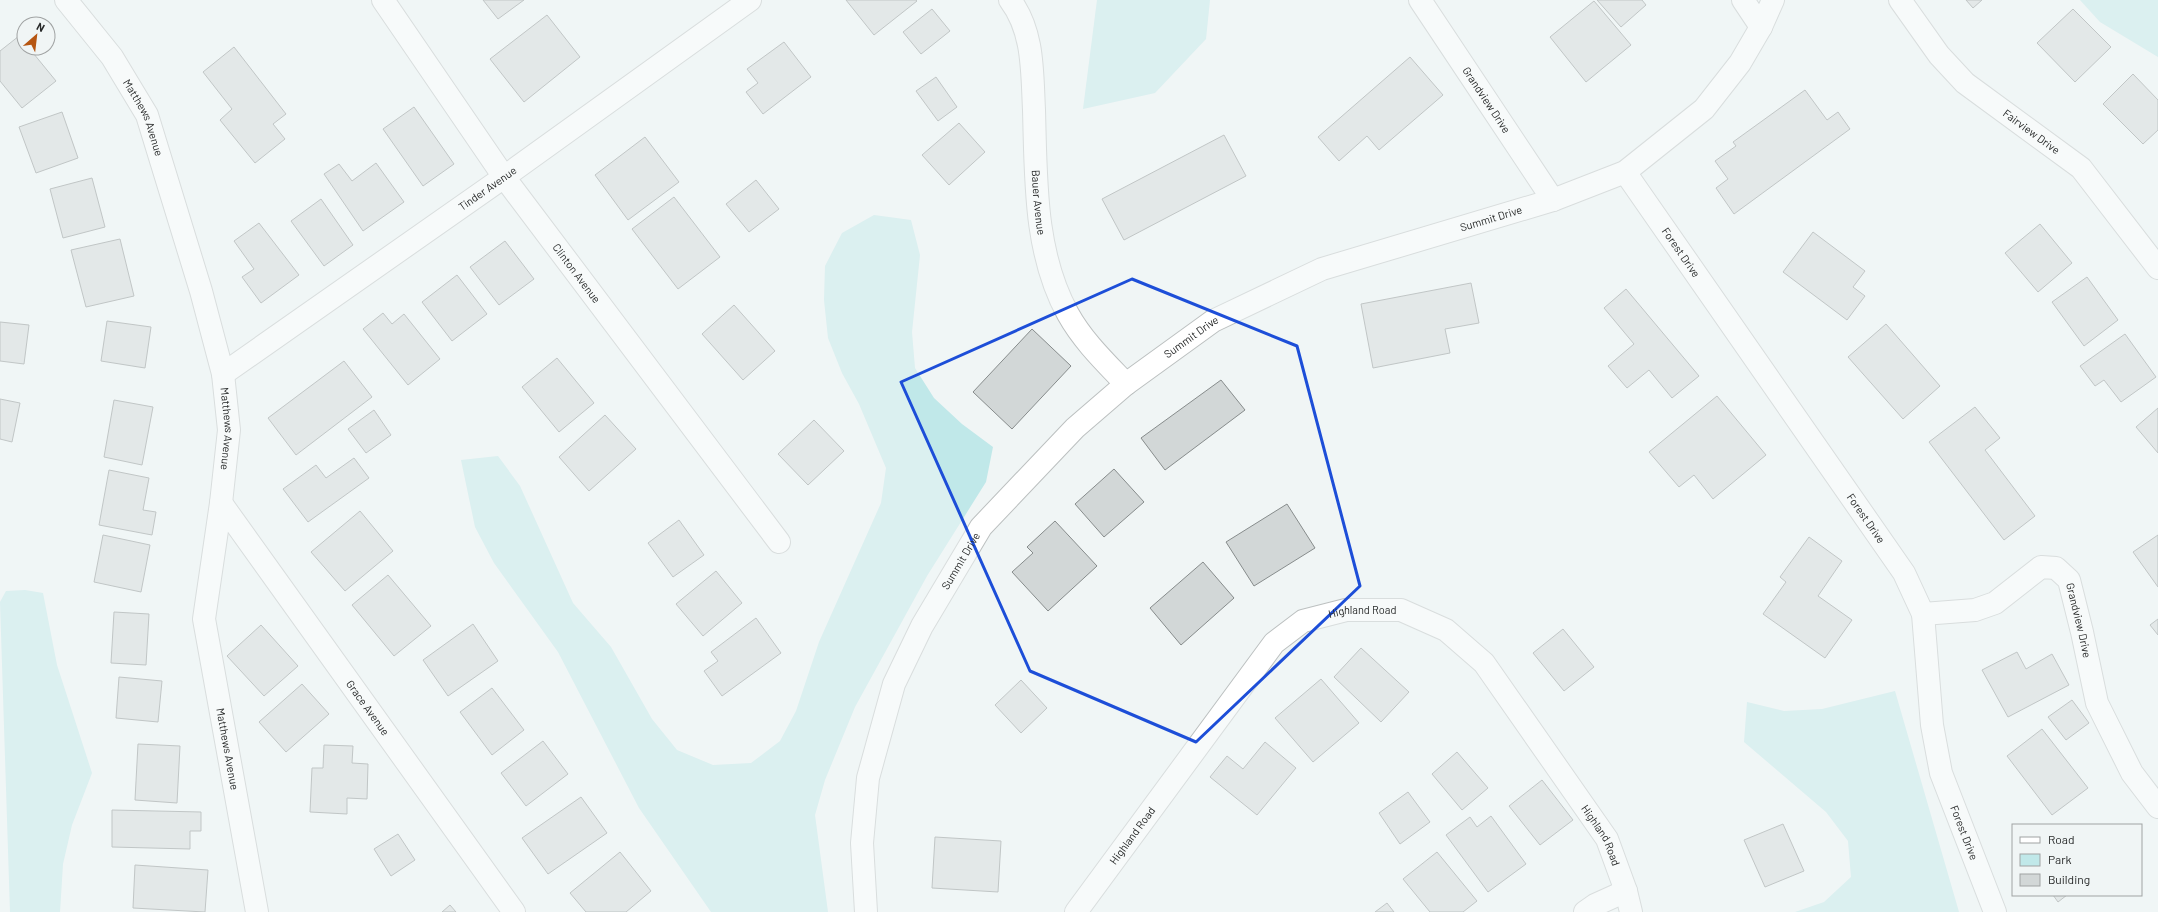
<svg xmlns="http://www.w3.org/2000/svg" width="2158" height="912" viewBox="0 0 2158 912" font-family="Barlow,sans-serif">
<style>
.green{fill:#c0e8e9}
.building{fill:#d2d7d7;stroke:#878c8c}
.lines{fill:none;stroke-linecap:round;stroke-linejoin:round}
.minor-casing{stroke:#bcc0c0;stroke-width:24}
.minor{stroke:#fff;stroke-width:22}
.marked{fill:none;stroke:#1d4ed8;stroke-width:3;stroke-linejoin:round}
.labels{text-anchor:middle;stroke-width:4;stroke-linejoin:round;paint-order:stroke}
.street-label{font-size:11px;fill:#272929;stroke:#f0f5f5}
</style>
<rect width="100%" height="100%" fill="#f0f5f5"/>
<!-- green -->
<g class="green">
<polygon points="1097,0 1210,0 1206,39 1155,93 1083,109"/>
<polygon points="2080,0 2158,0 2158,57 2100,22"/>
<polygon points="874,215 911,220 920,255 912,332 915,368 934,398 962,424 993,447 986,482 927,576 855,707 825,780 815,815 828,912 711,912 639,808 558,652 494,563 475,527 461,460 498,456 520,486 573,603 611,647 652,719 677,750 713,765 751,763 780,741 796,711 819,642 881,503 886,468 859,404 842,373 828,338 824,300 825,266 842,233"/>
<polygon points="25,590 43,593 57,665 92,773 72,825 63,864 60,912 10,912 0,602 6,591"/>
<polygon points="1895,691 1959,912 1795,912 1824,902 1851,877 1848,841 1826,812 1744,742 1747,702 1784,711 1822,709"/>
</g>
<!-- building -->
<g class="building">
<polygon points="483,0 524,0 498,19"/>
<polygon points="846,0 916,0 917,1 874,35"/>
<polygon points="1597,0 1642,0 1646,5 1621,27"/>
<polygon points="1966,0 1982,0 1973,8"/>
<polygon points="1594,1 1631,45 1586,82 1550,37"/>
<polygon points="932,9 950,31 921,54 903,32"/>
<polygon points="2073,9 2111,47 2075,82 2037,43"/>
<polygon points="547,15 580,57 524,102 490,59"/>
<polygon points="19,36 24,42 24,48 29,48 56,81 22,108 0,81 0,51"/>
<polygon points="784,42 811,77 763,114 746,92 758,83 747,69"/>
<polygon points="234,47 286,114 273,124 285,139 255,163 220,120 232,109 203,72"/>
<polygon points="1410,57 1443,95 1379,150 1367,136 1339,161 1318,137"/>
<polygon points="2133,74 2158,100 2158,130 2143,144 2103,104"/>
<polygon points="936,77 957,107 938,121 916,91"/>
<polygon points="1805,90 1827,120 1838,112 1850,129 1734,214 1716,188 1728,179 1715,161 1736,146 1733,142"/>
<polygon points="414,107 454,164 423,186 383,129"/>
<polygon points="62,112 78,158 36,173 19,127"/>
<polygon points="959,123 985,152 949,185 922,155"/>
<polygon points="1224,135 1246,176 1124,240 1102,199"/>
<polygon points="645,137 679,182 628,220 595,175"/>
<polygon points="376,163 404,202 363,231 324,174 339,164 352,181"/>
<polygon points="92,178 105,227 63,238 50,189"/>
<polygon points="756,180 779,209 749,232 726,204"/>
<polygon points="674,197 720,257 678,289 632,229"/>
<polygon points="321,199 353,245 324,266 291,221"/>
<polygon points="259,223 299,275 261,303 242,277 254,269 234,241"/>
<polygon points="2040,224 2072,263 2038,292 2005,253"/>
<polygon points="1813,232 1865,271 1853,287 1865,296 1847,320 1783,272"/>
<polygon points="120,239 134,296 86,307 71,250"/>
<polygon points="505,241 534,279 499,305 470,267"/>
<polygon points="457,275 487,314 452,341 422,302"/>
<polygon points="2087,277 2118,320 2084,346 2052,302"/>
<polygon points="1471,283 1479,323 1445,329 1450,353 1373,368 1361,304"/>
<polygon points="1626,289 1699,376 1672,398 1649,370 1627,388 1608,366 1634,344 1604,308"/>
<polygon points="734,305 775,351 743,380 702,334"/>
<polygon points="383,313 392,324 404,314 440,359 408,385 363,329"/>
<polygon points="107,321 151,327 145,368 101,361"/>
<polygon points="0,322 29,325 24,364 0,361"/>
<polygon points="1886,324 1940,386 1903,419 1848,357"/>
<polygon points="1032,329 1071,366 1012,429 973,392"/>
<polygon points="2125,334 2156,377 2121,402 2104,380 2095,386 2080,366"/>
<polygon points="557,358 594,403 559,432 522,387"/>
<polygon points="344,361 372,397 296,455 268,418"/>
<polygon points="1221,380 1245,410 1165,470 1141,438"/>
<polygon points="1717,396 1766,455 1713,499 1694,475 1679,487 1649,452"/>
<polygon points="0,399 20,403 12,442 0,439"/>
<polygon points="114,400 153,407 142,465 104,457"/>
<polygon points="1975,407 2000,438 1985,450 2035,516 2004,540 1929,442"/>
<polygon points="2158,408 2158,453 2136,427"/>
<polygon points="374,410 391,435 366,453 348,429"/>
<polygon points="605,415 636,449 589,491 559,457"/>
<polygon points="814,420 844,451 808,485 778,454"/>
<polygon points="354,458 369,478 308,522 283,489 316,465 326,478"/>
<polygon points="1114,469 1144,502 1104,537 1075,504"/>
<polygon points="109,470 149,478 143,510 156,512 152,535 99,525"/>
<polygon points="1287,504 1315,548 1254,586 1226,542"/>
<polygon points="360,511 393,551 345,591 311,552"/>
<polygon points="679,520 704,555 673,577 648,543"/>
<polygon points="1055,521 1097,566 1048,611 1012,572 1033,553 1027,547"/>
<polygon points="103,535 150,545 141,592 94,582"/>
<polygon points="2158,535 2158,587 2133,552"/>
<polygon points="1809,537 1842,561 1818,596 1852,620 1825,658 1763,614 1786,582 1780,577"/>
<polygon points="1203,562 1234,598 1181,645 1150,608"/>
<polygon points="716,571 742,603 703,636 676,604"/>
<polygon points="388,575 431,626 394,656 352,605"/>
<polygon points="114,612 149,614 146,665 111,663"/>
<polygon points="756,618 781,653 722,696 704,671 718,661 711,652"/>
<polygon points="2158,619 2158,635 2150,625"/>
<polygon points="473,624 498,661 448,696 423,660"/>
<polygon points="261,625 298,666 264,696 227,656"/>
<polygon points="1563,629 1594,667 1564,691 1533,653"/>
<polygon points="1361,648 1409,692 1381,722 1334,677"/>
<polygon points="2017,652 2026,669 2052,654 2069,685 2008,717 1982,670"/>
<polygon points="119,677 162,681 158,722 116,718"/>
<polygon points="1321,679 1359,723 1313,762 1275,718"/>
<polygon points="1021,680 1047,708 1021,733 995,705"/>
<polygon points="302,684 329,714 286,752 259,722"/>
<polygon points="492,688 524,730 492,755 460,712"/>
<polygon points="2072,700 2089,723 2066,740 2048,717"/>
<polygon points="2042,729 2088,788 2052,815 2007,756"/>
<polygon points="543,741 568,774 526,806 501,773"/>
<polygon points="1265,742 1296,768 1257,815 1210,777 1227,756 1243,769"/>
<polygon points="138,744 180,746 177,803 135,800"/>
<polygon points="324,745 353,746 352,763 368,764 367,799 347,798 347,814 310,812 312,768 323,768"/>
<polygon points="1457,752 1488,788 1462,810 1432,774"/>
<polygon points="1542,780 1573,820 1540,845 1509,806"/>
<polygon points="1408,792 1430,822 1400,844 1379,813"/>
<polygon points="581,797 607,833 548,874 522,838"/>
<polygon points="112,810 201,812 201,831 190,831 190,849 112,847"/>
<polygon points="1491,816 1526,864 1488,892 1446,835 1470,817 1477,827"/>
<polygon points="1783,824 1804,871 1765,887 1744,840"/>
<polygon points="398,834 415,860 391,876 374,849"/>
<polygon points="935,837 1001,841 998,892 932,888"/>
<polygon points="620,852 651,891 626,912 586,912 570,893"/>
<polygon points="1437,852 1477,901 1463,912 1430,912 1403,879"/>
<polygon points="135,865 208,870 205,912 133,908"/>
<polygon points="2053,895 2067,895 2058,902"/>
<polygon points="1387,903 1394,912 1375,912"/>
<polygon points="450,905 456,912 442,912"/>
</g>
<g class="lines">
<!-- minor casing -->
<g class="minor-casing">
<g id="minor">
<path id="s1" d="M66 0 112 57 147 115 201 291 223 374 229 430 221 503 204 619 257 912"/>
<path id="s2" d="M383 0 504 177 779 542"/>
<path id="s3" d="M1010 0C1034 32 1032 72 1034 110 1036 178 1034 253 1068 314 1083 341 1105 362 1126 384"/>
<path id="s4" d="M1420 0 1553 200"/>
<polyline points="1743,0 1761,27"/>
<path id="s5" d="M1900 0 1939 55 1965 83 2081 168 2158 268"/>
<path id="s6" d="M1625 172 1904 573 1923 614 1932 725 1941 773 1995 912"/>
<path id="s7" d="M223 374 504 177 750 0"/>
<path id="s8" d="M221 503 514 912"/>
<path id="s9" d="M1923 614 1975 610 1995 603 2041 567 2056 568 2069 580 2082 632 2097 703 2132 773 2158 807"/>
<path id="s10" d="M866 912 862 843 868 778 894 684 922 626 981 527 1075 428 1126 384 1213 321 1322 269 1553 200 1625 172 1704 109 1740 63 1761 27 1773 0"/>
<path id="s11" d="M1076 912 1274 643 1303 621 1346 610H1401L1446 630 1484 663 1607 839 1626 891 1631 912"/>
<polyline points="1585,912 1595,905 1626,891"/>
</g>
</g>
<!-- minor -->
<use href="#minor" class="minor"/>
</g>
<!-- marked area -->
<path d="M0 0H2158V912H0ZM1132 279 1297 346 1360 586 1196 742 1030 671 901 382Z" fill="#f0f5f5" fill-opacity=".55" fill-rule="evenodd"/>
<path class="marked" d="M1132 279 1297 346 1360 586 1196 742 1030 671 901 382Z"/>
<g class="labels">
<!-- street labels -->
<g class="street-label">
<text dy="4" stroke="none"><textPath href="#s4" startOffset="120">Grandview Drive</textPath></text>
<text dy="4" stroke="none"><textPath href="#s1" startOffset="142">Matthews Avenue</textPath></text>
<text dy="4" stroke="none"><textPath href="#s5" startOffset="188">Fairview Drive</textPath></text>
<text dy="4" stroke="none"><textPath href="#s7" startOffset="323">Tinder Avenue</textPath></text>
<text dy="4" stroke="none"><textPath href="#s3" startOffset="207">Bauer Avenue</textPath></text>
<text dy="4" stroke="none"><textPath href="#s10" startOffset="1020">Summit Drive</textPath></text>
<text dy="4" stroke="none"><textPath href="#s6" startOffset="98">Forest Drive</textPath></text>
<text dy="4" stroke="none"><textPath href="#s2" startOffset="335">Clinton Avenue</textPath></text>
<text dy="4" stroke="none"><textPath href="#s10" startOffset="696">Summit Drive</textPath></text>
<text dy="4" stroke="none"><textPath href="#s1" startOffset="466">Matthews Avenue</textPath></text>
<text dy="4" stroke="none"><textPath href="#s6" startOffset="422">Forest Drive</textPath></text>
<text dy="4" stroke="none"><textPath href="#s10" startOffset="372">Summit Drive</textPath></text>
<text dy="4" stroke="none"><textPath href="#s11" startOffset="431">Highland Road</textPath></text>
<text dy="4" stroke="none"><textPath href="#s9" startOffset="206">Grandview Drive</textPath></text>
<text dy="4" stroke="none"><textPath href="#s8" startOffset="252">Grace Avenue</textPath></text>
<text dy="4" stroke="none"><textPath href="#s1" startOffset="790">Matthews Avenue</textPath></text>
<text dy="4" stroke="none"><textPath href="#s6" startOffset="758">Forest Drive</textPath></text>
<text dy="4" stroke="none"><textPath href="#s11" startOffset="95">Highland Road</textPath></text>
<text dy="4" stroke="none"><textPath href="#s11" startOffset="778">Highland Road</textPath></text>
</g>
</g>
<!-- legend -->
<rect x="2012" y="824" width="130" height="72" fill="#f0f5f5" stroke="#a0a3a3"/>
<rect x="2020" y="837" width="20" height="6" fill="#ffffff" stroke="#a0a3a3"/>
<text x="2048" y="844" font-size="12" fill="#272929">Road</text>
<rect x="2020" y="854" width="20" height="12" fill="#c0e8e9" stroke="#a0a3a3"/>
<text x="2048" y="864" font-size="12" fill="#272929">Park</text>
<rect x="2020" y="874" width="20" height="12" fill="#d2d7d7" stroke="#a0a3a3"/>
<text x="2048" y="884" font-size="12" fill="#272929">Building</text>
<!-- north arrow -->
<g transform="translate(36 36) rotate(28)"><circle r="19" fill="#f0f5f5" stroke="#a0a3a3"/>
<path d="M0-3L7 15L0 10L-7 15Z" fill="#b65612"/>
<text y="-6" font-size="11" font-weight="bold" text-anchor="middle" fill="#272929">N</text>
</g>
</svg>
